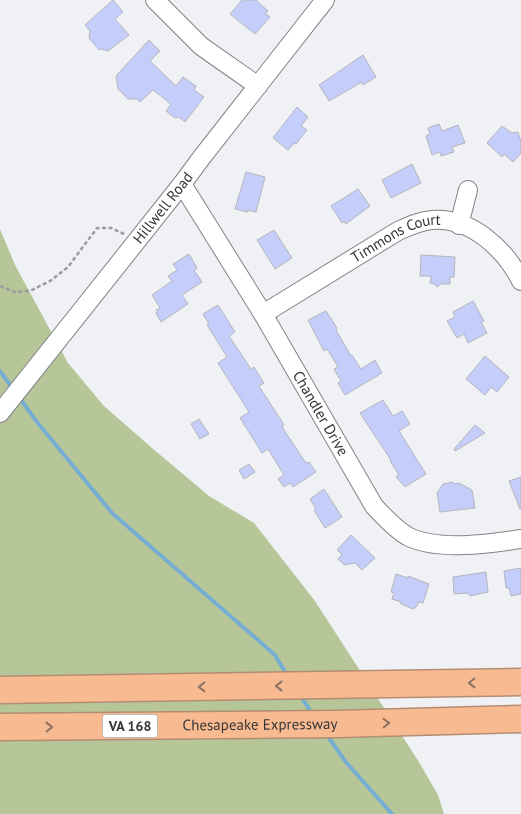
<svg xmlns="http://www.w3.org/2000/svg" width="521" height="814" viewBox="0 0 521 814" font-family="'PT Sans',sans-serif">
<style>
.green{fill:#b7c698}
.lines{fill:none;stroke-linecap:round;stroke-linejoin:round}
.stream{stroke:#76aed2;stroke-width:4}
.building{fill:#c5cdfa;stroke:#b5b6bb}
.minor-casing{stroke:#828387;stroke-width:20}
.highway-casing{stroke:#b48c72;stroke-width:29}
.path{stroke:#9b9c9f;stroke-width:2.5;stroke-dasharray:4 2.5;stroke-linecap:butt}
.minor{stroke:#fff;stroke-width:18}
.highway{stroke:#f8ba91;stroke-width:26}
.oneway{stroke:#8d7160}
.labels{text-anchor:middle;stroke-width:4;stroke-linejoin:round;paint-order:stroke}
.shield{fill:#fff;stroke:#727273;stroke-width:1}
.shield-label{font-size:14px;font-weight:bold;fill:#353637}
.street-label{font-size:15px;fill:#353637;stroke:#fff}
</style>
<rect width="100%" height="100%" fill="#f0f1f5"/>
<!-- green -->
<polygon class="green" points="0,229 15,265 68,363 104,406 152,448 209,496 254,523 315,601 419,762 438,795 444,814 0,814"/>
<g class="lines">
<!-- stream -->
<g class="stream">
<polyline points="0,371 13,389"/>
<polyline points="19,397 37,422 112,513 275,655 288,677"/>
<polyline points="300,695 313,715"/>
<polyline points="327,735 345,761 392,814"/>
</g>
</g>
<!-- building -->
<g class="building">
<polygon points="113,0 123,12 115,19 129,35 108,51 101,49 99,50 89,38 90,31 85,25"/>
<polygon points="242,0 256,0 268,11 265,13 270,17 255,34 230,14"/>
<polygon points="149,40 160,51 150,61 176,86 183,77 196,86 194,90 204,97 185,122 179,117 175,118 166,111 171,104 153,90 140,102 137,99 128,99 118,89 116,76"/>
<polygon points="363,55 376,77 363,85 362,82 329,101 319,85"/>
<polygon points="297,107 308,117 301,126 307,130 296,144 294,143 288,150 273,138"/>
<polygon points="439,124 442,131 458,125 465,143 452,147 454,152 441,156 440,152 432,155 426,136 430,134 428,128"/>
<polygon points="502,126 512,133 518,132 521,142 521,153 513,162 504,154 502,157 487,143"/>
<polygon points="412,164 421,183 391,198 382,180"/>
<polygon points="246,172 265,177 256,212 248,210 248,212 235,209"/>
<polygon points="358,189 370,206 346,224 344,221 342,223 331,206"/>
<polygon points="274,230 292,258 275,269 257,240"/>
<polygon points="189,254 197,268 194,270 202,282 182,295 188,304 161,322 156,313 158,312 156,310 160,308 152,295 172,281 168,276 177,270 173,264"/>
<polygon points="421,255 455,257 454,277 450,277 450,284 441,284 437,287 434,284 430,283 431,276 420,276"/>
<polygon points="473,301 484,321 481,322 487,333 468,343 464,334 457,338 447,321 455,317 453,312"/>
<polygon points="218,305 235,332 229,336 251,369 254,367 264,383 259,386 284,425 282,426 284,430 306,463 309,462 316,472 293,487 290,483 284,487 278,479 284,475 268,449 262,453 240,418 249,412 218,363 227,357 207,325 209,324 203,314"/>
<polygon points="326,311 337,328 336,330 351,356 352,355 361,369 375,360 382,373 345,395 338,383 341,381 334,369 338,367 327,349 324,351 308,320"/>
<polygon points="485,356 509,377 497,392 491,387 485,395 466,379"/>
<polygon points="383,400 393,416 402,411 410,424 399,431 426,474 405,487 396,477 399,475 390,461 391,460 360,413"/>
<polygon points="199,419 209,434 200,439 191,424"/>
<polygon points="475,425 485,433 455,451 454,449"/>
<polygon points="249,464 255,472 244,479 239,470"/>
<polygon points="521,477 521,509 520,509 509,481"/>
<polygon points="453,482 454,484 459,483 472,490 475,508 440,512 437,493 443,484"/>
<polygon points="324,489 342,517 325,528 317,515 314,510 316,509 310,499"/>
<polygon points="351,535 375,558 362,570 355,563 344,565 338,559 342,554 337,550"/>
<polygon points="521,568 521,594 511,596 509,588 506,588 504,571"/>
<polygon points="486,572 488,592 470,596 467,593 454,594 453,577"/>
<polygon points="396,574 408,578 408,576 429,584 423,603 419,602 416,607 413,609 401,604 401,602 392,599 394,593 391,592"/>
</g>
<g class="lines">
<!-- minor casing -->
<g class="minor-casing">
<g id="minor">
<polyline points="155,0 201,46 258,86"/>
<path id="s1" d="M182 184 263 314 374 506C384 517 396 530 409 537 439 551 489 544 521 539"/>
<polyline points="459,225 468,190"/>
<path id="s2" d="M263 314 398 231C409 226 420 221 432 220 471 217 505 249 521 281"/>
<path id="s3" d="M0 413 182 184 202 157 325 0"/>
</g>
</g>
<!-- highway casing -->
<g class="highway-casing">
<g id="highway">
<polyline points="0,690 521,682"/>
<path id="s4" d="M0 727 337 724 521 719"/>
</g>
</g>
<!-- path -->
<polyline class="path" points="0,286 15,292 30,291 50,281 68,267 97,228 111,228 124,234"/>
<!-- minor -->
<use href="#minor" class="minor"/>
<!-- highway -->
<use href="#highway" class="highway"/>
</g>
<!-- one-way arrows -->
<defs><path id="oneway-chevron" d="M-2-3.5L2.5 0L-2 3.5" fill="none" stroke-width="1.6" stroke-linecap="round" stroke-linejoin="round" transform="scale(1.25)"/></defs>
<g class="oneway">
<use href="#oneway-chevron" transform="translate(472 683) rotate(179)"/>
<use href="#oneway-chevron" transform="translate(279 686) rotate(180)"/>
<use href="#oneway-chevron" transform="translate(202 687) rotate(179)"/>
<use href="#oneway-chevron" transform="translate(386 723) rotate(-2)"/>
<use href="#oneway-chevron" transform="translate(49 727) rotate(-1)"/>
</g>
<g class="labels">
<!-- shield labels -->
<rect class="shield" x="102.5" y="714.5" width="55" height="23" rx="4"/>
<g class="shield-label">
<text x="130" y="731">VA 168</text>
</g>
<!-- street labels -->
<g class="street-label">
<text dy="5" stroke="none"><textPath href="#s3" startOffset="262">Hillwell Road</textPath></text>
<text dy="5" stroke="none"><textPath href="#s2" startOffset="154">Timmons Court</textPath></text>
<text dy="5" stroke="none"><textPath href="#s1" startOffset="268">Chandler Drive</textPath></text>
<text dy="5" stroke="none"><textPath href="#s4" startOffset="260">Chesapeake Expressway</textPath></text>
</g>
</g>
</svg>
